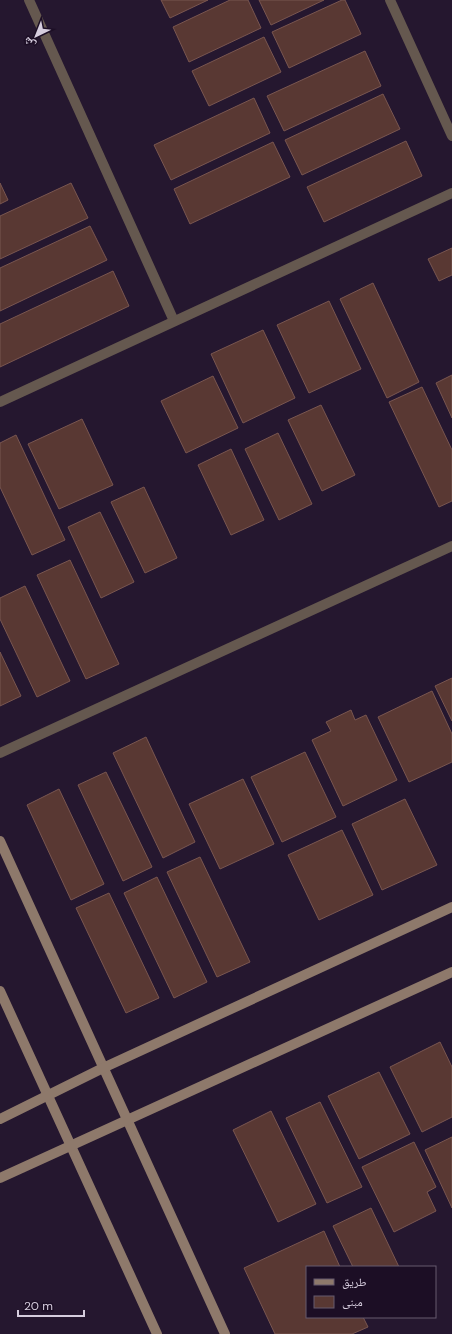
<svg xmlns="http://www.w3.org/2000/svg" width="452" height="1334" viewBox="0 0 452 1334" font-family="'DM Sans','Noto Naskh Arabic',sans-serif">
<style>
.building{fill:#593833;stroke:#795650}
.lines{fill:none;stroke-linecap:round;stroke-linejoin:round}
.lane{stroke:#65584f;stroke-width:10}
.secondary{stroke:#8e796b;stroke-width:10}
</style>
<rect width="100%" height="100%" fill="#25172f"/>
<!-- building -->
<g class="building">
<polygon points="161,0 208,0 170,18"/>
<polygon points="230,0 248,0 261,28 189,62 173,27"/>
<polygon points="259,0 324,0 271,25"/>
<polygon points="342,0 345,0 361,34 289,68 272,32"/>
<polygon points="264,37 281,72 209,106 192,71"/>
<polygon points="365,51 381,86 284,131 267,96"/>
<polygon points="383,94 400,129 302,175 285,140"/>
<polygon points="254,98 270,133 171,180 154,145"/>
<polygon points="406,141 422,176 324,222 307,187"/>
<polygon points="273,142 290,177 190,224 174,189"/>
<polygon points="0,183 8,200 0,204"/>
<polygon points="71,183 88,218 0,259 0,216"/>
<polygon points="90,226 107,260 0,311 0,268"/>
<polygon points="452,248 452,275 439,281 428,259"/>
<polygon points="113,271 129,306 0,367 0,324"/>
<polygon points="373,283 419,382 387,398 340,299"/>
<polygon points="329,301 361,369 309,393 277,325"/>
<polygon points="263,330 295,398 243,423 211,354"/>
<polygon points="452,375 452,418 436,383"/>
<polygon points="213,376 238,428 186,453 161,401"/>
<polygon points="422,387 452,450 452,501 439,507 389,402"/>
<polygon points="321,405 355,475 322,491 288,420"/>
<polygon points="82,419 113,485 59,509 28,444"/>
<polygon points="278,433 312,504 279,520 245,449"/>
<polygon points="16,435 65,540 32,555 0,487 0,443"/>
<polygon points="231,449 264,520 231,535 198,465"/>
<polygon points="144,487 177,558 145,573 111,502"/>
<polygon points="100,512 134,582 101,598 68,527"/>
<polygon points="70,560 119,664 86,679 37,575"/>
<polygon points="25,586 70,681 37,697 0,619 0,598"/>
<polygon points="0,652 21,696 0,706"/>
<polygon points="452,678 452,721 435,686"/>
<polygon points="432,691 452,734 452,762 409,782 378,717"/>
<polygon points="351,710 355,720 366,715 397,780 343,806 312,740 331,731 326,722"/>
<polygon points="146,737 195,842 163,858 113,753"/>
<polygon points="305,752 336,817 282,842 251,777"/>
<polygon points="106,772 152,867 123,881 78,785"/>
<polygon points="243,779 274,844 220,869 189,804"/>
<polygon points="59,789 104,884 71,900 27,805"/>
<polygon points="405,799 437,865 382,890 352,824"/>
<polygon points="342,830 373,895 319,920 288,855"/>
<polygon points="200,857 250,962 217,977 167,872"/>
<polygon points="157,877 207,982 174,998 124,893"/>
<polygon points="109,893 159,998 126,1013 76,908"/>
<polygon points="440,1042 452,1067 452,1117 422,1132 390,1067"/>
<polygon points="379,1072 410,1134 359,1159 328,1096"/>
<polygon points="320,1102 362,1187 327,1203 286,1118"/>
<polygon points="271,1111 316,1204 278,1222 233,1130"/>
<polygon points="452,1137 452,1208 425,1150"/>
<polygon points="414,1142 436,1187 427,1192 436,1211 394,1232 362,1167"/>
<polygon points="371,1208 399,1267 353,1267 333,1226"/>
<polygon points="324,1231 340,1267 307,1267 307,1317 363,1317 368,1327 352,1334 275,1334 244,1268"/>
</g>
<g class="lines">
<!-- lane -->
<g class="lane">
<polyline points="29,0 174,321"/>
<polyline points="390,0 452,136"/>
<polyline points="0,402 452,193"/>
<polyline points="0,753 452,546"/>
</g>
<!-- secondary -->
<g class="secondary">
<polyline points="0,841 225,1334"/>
<polyline points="0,991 157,1334"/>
<polyline points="0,1119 103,1068 452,907"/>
<polyline points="0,1178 452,972"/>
</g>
</g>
<!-- legend -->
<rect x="306" y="1266" width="130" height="52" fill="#1c0e25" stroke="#665a6f"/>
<rect x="314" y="1279" width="20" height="6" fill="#8e796b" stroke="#665a6f"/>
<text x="342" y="1286" font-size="12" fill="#d6cdde">طريق</text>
<rect x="314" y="1296" width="20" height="12" fill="#593833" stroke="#665a6f"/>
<text x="342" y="1306" font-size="12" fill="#d6cdde">مبنى</text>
<!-- north arrow -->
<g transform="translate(36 36) rotate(223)" stroke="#1c0e25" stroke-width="3" paint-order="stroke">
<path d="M0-3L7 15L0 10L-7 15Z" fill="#d6cdde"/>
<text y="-6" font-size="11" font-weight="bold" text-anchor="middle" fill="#d6cdde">ش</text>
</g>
<!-- scale -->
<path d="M18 1310v6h66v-6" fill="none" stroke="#d6cdde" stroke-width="2"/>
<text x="24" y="1310" font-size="12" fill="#d6cdde" stroke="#1c0e25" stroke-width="3" paint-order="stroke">20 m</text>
</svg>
